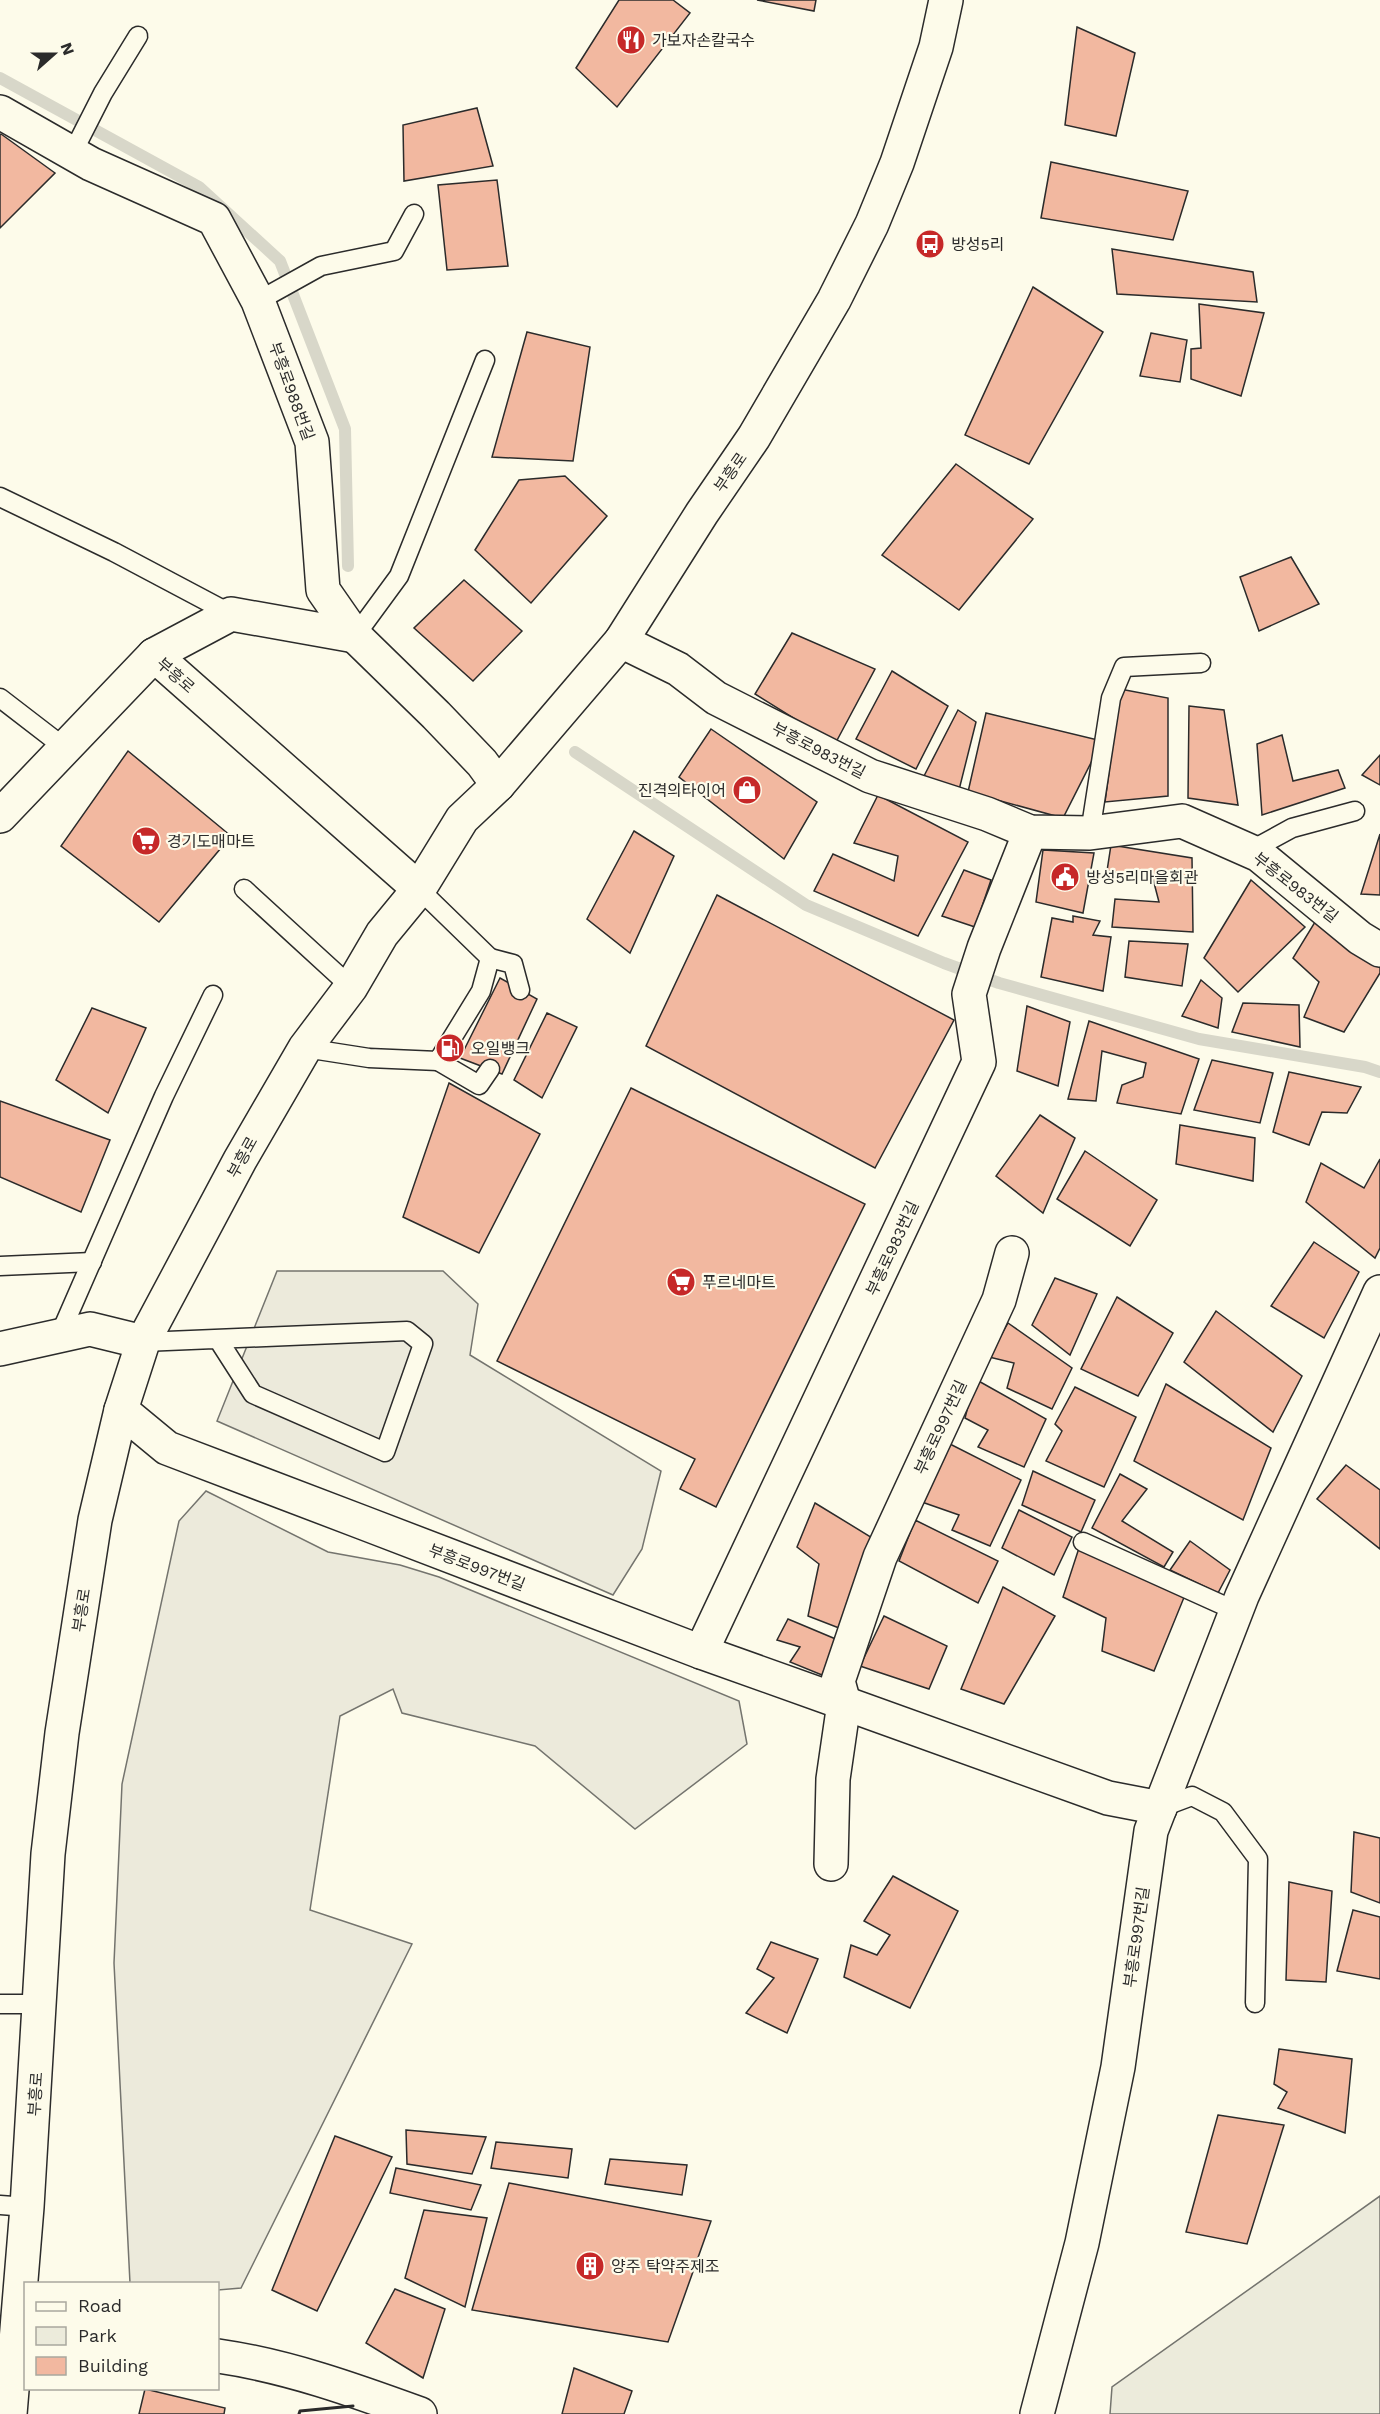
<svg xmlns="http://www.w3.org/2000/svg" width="1380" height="2414" viewBox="0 0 1380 2414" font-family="'Work Sans','Noto Sans KR',sans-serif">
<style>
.green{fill:#ecebdb;stroke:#74746e;stroke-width:1.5}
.parking{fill:#eceadb;stroke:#74746e;stroke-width:1.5}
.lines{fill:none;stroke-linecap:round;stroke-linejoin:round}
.stream{stroke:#d8d7c9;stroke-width:12}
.building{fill:#f2b8a0;stroke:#2b2b2b;stroke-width:1.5}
.service-casing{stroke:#2b2b2b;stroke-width:21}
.minor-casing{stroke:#2b2b2b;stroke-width:36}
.secondary-casing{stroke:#2b2b2b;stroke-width:36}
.service{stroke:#fdfbea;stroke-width:18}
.minor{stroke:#fdfbea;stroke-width:33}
.secondary{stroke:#fdfbea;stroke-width:33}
.wall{stroke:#2b2b2b;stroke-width:3}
.labels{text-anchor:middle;stroke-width:4.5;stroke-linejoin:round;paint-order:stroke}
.poi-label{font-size:16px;fill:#2b2b2b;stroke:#fdfbea;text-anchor:start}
.street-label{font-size:16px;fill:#2b2b2b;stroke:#fdfbea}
</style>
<rect width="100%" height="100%" fill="#fdfbea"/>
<!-- green -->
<polygon class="green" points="1380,2196 1380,2414 1110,2414 1112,2387"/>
<!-- parking -->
<g class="parking">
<polygon points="277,1271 443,1271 478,1304 470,1355 661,1471 642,1549 613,1595 217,1421"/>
<polygon points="206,1491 328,1552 400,1565 439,1577 739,1701 747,1744 635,1829 535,1746 402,1713 393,1689 340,1716 310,1910 412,1944 241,2288 218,2290 218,2284 130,2283 114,1963 122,1784 179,1521"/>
</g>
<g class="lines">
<!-- stream -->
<g class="stream">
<polyline points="0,78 199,187 280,261 345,429 348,566"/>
<polyline points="575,752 806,905 944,963 999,983 1199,1039 1365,1067 1380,1072"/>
</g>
</g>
<!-- building -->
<g class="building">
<polygon points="619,0 673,0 690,13 617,107 576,68"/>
<polygon points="757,0 816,0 814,11"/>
<polygon points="1077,27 1135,53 1116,136 1065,125"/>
<polygon points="477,108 493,166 404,181 403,125"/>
<polygon points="1,134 55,173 0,228 0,135"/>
<polygon points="1051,162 1188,191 1173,240 1041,218"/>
<polygon points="497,180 508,266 447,270 438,185"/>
<polygon points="1112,249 1253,272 1257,302 1117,294"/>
<polygon points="1033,287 1103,332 1029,464 965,435"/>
<polygon points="1199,304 1264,313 1241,396 1191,379 1191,349 1201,348"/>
<polygon points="527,332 590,347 573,461 492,457"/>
<polygon points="1151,333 1187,340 1180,382 1140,376"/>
<polygon points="956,464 1033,519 959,610 882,555"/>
<polygon points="565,476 607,516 531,603 475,550 519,480"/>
<polygon points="1291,557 1319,604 1259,631 1240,577"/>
<polygon points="464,580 522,631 473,681 414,628"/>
<polygon points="792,633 875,669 835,744 755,694"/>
<polygon points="892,671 948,706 916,769 856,739"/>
<polygon points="1120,689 1168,698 1168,796 1105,802"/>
<polygon points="1189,706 1224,710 1238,805 1188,798"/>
<polygon points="958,710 976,722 959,790 924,776"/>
<polygon points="986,713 1102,741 1063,818 968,792"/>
<polygon points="711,729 817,802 784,859 679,777"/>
<polygon points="1282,735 1293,781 1338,770 1345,788 1262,815 1257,744"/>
<polygon points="128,751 231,836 159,922 61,846"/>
<polygon points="1380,755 1380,785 1362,775"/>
<polygon points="878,795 968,842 918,936 814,891 833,854 894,881 898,856 854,843"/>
<polygon points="634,831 674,856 630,953 587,919"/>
<polygon points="1380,834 1380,895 1361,894"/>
<polygon points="1111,845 1192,858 1193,932 1112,927 1115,899 1159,902 1153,879 1107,871"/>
<polygon points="1043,850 1094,853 1083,913 1036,902"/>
<polygon points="964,870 991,880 975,927 942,916"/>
<polygon points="1251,880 1305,927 1238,992 1204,958"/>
<polygon points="717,895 954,1020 875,1168 646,1046"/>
<polygon points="1073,916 1100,921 1093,935 1111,937 1103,991 1041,977 1052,918 1073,922"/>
<polygon points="1315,922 1380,965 1380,973 1344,1032 1304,1017 1319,982 1293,958"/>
<polygon points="1129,941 1188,944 1182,986 1125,977"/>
<polygon points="500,978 537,999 502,1074 460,1058"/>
<polygon points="1201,980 1222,998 1218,1028 1182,1016"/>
<polygon points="1243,1003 1299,1005 1300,1047 1232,1032"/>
<polygon points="1027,1006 1070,1022 1058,1086 1017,1071"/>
<polygon points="92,1008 146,1028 108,1113 56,1080"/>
<polygon points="547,1013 577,1027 542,1098 514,1080"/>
<polygon points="1089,1021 1199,1059 1181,1114 1117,1103 1122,1085 1143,1077 1146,1063 1102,1051 1096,1101 1068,1099"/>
<polygon points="1212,1060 1273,1073 1260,1123 1194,1110"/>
<polygon points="1289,1072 1361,1087 1347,1113 1322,1112 1309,1145 1273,1132"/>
<polygon points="449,1083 540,1134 479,1253 403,1217"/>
<polygon points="631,1088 865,1204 716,1507 680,1489 695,1459 497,1361"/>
<polygon points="0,1101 110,1140 81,1212 0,1177"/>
<polygon points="1040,1115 1075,1138 1043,1213 996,1176"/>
<polygon points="1180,1125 1255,1138 1253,1181 1176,1164"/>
<polygon points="1085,1151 1157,1200 1130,1246 1057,1199"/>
<polygon points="1380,1159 1380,1248 1375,1258 1306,1202 1321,1163 1364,1188"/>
<polygon points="1314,1242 1359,1272 1324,1338 1271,1306"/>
<polygon points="1055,1278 1097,1294 1070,1355 1032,1325"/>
<polygon points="1117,1297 1173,1333 1138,1396 1081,1369"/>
<polygon points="1216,1311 1302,1376 1273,1432 1184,1362"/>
<polygon points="1008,1323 1072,1368 1052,1409 1007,1388 1014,1363 989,1357"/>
<polygon points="975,1379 1046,1419 1024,1467 978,1447 988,1430 965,1418"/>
<polygon points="1166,1384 1271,1448 1243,1520 1134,1461"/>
<polygon points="1075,1387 1136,1417 1104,1487 1046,1461 1062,1431 1055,1424"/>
<polygon points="948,1443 1021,1480 990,1546 952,1530 959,1515 919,1501"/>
<polygon points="1346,1465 1380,1490 1380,1549 1317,1499"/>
<polygon points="1033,1471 1095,1500 1081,1532 1022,1505"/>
<polygon points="1120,1474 1147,1489 1122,1521 1173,1552 1164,1567 1092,1528"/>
<polygon points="815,1503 874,1539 839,1628 808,1616 819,1564 797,1547"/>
<polygon points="1019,1510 1072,1537 1054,1575 1002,1548"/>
<polygon points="915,1520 998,1561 978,1603 899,1561"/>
<polygon points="1190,1541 1230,1570 1218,1593 1170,1570"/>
<polygon points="1079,1548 1185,1595 1154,1671 1102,1651 1106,1618 1063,1597"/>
<polygon points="1003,1587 1055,1616 1004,1704 961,1689"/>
<polygon points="884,1616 947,1646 929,1689 860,1666"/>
<polygon points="788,1619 838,1640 822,1675 790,1662 800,1647 777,1640"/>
<polygon points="1354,1832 1380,1838 1380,1903 1351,1892"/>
<polygon points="893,1876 958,1911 910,2008 844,1977 851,1945 877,1955 890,1935 864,1921"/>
<polygon points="1289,1882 1332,1891 1326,1982 1286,1980"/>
<polygon points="1353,1910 1380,1917 1380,1979 1337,1971"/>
<polygon points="771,1942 818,1959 787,2033 746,2013 774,1978 757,1969"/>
<polygon points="1279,2049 1352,2059 1345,2133 1278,2108 1287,2092 1274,2084"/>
<polygon points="1218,2115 1284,2125 1247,2244 1186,2232"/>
<polygon points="406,2130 486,2137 472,2174 407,2164"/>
<polygon points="335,2136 392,2157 317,2311 272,2290"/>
<polygon points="496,2142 572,2149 568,2178 491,2168"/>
<polygon points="610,2159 687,2165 682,2195 605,2184"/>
<polygon points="396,2168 481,2185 471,2210 390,2193"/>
<polygon points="509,2183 711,2221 668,2342 472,2310"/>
<polygon points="424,2210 487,2218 465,2307 405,2278"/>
<polygon points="395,2289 445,2309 423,2378 366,2343"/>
<polygon points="574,2368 632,2391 624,2414 562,2414"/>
<polygon points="145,2389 225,2408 224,2414 139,2414"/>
</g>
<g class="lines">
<!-- service casing -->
<g class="service-casing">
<g id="service">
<polyline points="72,154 103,93 138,36"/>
<polyline points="258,301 321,266 394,251 414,214"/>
<polyline points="0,497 114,552 231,614"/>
<polyline points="355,636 399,576 485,360"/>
<polyline points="0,698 65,748"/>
<polyline points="1090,833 1111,698 1124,667 1201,663"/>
<polyline points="1250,851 1292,828 1355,811"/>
<polyline points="244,889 351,987"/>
<polyline points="490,958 513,964 520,990"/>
<polyline points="305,1048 369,1058 438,1061 481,991 490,958 419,889"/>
<polyline points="438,1061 479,1085 490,1069"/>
<polyline points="0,1266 92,1262"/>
<polyline points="60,1334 164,1096 213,995"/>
<polyline points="143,1342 407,1331 423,1344 385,1452 253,1394 219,1341"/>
<polyline points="1083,1542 1236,1611"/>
<polyline points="1160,1808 1192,1796 1223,1812 1258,1859 1255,2003"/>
<polyline points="0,2004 41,2004"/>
<polyline points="0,2205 27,2207"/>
</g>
</g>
<!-- minor casing -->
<g class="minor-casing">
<g id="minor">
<polyline points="0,112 91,164 214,219 258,301 312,442 323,590 355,636 436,715 482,763 498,785"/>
<polyline points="621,641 678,669 716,698 870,776 987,814 1030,832 1090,833 1182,821 1259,855 1360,938 1380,950"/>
<polyline points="154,655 231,614 355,636"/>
<polyline points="0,816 154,655 419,889"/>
<polyline points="0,1349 90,1329 143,1342"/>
<polyline points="121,1410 167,1448 364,1523 701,1652 844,1703 1108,1798 1160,1808"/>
<polyline points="701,1652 979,1062 969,994 984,948 1030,832"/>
<polyline points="831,1864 833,1779 844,1703 838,1681 880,1557 999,1300 1012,1253"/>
<path d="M218 2356C287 2366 354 2390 420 2414"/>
<polyline points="1037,2414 1082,2243 1118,2067 1151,1831 1242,1596 1380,1292"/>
</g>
</g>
<!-- secondary casing -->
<g class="secondary-casing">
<polyline id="secondary" points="10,2414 27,2207 48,1854 62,1733 95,1520 121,1410 143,1342 240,1160 305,1048 351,987 382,934 419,889 462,819 498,785 621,641 702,513 754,437 834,300 872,224 897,163 936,47 946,0"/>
</g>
<!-- service -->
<use href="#service" class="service"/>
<!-- minor -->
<use href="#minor" class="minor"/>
<!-- secondary -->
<use href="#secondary" class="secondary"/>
<!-- wall -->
<polyline class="wall" points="299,2414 300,2411 353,2406"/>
</g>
<!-- icons -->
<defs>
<g id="restaurant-disc" transform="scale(1.5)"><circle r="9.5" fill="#c62828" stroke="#fdfbea"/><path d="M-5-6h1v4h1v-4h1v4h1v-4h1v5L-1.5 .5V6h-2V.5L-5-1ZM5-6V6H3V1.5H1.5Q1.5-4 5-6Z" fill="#fff"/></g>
<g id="bus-disc" transform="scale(1.5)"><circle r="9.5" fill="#c62828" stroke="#fdfbea"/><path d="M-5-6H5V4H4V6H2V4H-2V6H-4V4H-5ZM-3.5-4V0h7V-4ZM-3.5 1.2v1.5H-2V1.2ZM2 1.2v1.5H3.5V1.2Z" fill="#fff"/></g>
<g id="shop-disc" transform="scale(1.5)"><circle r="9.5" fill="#c62828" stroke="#fdfbea"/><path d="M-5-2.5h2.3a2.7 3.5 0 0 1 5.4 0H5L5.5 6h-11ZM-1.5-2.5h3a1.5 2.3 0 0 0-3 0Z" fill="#fff"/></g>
<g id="supermarket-disc" transform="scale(1.5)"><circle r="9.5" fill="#c62828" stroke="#fdfbea"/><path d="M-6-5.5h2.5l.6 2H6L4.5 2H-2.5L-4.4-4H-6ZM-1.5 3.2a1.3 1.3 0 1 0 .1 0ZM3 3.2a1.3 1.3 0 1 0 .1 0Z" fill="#fff"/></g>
<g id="civic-disc" transform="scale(1.5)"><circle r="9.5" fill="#c62828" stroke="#fdfbea"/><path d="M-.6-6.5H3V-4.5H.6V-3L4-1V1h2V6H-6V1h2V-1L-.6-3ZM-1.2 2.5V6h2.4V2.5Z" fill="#fff"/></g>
<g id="fuel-disc" transform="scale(1.5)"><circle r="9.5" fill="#c62828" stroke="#fdfbea"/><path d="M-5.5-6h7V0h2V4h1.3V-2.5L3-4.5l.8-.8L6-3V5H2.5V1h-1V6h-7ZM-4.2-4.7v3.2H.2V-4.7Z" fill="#fff"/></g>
<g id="building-disc" transform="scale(1.5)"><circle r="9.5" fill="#c62828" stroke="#fdfbea"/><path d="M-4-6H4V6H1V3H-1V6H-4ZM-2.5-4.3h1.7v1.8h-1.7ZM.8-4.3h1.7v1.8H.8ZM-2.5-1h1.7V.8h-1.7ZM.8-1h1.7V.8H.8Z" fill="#fff"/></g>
</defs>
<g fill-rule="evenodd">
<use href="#restaurant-disc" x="631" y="40"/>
<use href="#bus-disc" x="930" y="244"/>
<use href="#shop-disc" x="747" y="790"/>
<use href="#supermarket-disc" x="146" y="841"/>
<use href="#civic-disc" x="1065" y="877"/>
<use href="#fuel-disc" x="450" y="1048"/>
<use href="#supermarket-disc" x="681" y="1282"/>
<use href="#building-disc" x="590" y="2266"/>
</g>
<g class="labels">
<!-- poi labels -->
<g class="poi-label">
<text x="652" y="46">가보자손칼국수</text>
<text x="951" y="250">방성5리</text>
<text x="726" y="796" text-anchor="end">진격의타이어</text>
<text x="167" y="847">경기도매마트</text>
<text x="1086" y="883">방성5리마을회관</text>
<text x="471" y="1054">오일뱅크</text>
<text x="702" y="1288">푸르네마트</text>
<text x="611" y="2272">양주 탁약주제조</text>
</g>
<!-- street labels -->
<g class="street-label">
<text transform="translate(292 391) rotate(70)" y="6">부흥로988번길</text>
<text transform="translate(730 472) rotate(-55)" y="6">부흥로</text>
<text transform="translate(176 675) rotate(41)" y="6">부흥로</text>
<text transform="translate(819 750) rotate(27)" y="6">부흥로983번길</text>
<text transform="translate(1296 887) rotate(38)" y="6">부흥로983번길</text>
<text transform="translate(242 1157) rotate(-61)" y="6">부흥로</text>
<text transform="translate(892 1248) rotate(-65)" y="6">부흥로983번길</text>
<text transform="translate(940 1427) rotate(-65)" y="6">부흥로997번길</text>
<text transform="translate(477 1567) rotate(21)" y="6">부흥로997번길</text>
<text transform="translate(81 1610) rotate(-81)" y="6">부흥로</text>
<text transform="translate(1136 1937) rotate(-82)" y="6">부흥로997번길</text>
<text transform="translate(35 2094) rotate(-86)" y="6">부흥로</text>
</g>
</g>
<!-- legend -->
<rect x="24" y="2282" width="195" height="108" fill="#fdfbea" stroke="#a9a89e" stroke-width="1.5"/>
<rect x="36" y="2302" width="30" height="9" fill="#fdfbea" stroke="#a9a89e" stroke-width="1.5"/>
<text x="78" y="2312" font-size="18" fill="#2b2b2b">Road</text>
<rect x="36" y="2327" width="30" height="18" fill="#ecebdb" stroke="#a9a89e" stroke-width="1.5"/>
<text x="78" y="2342" font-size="18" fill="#2b2b2b">Park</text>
<rect x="36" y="2357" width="30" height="18" fill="#f2b8a0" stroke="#a9a89e" stroke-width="1.5"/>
<text x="78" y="2372" font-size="18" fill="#2b2b2b">Building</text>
<!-- north arrow -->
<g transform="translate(54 54) rotate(69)" stroke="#fdfbea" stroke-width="4.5" paint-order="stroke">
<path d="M0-4.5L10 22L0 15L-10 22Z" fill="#2b2b2b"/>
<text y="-9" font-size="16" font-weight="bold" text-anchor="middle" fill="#2b2b2b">N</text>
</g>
</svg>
